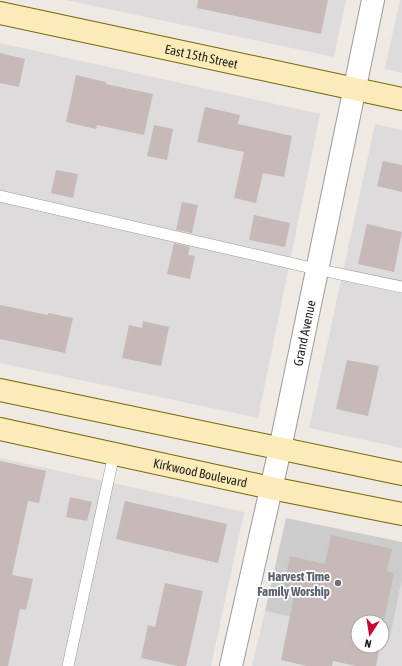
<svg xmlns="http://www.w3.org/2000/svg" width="402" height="666" viewBox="0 0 402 666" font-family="'Asap Condensed',sans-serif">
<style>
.residential{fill:#dddbdc}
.religious{fill:#ccc}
.building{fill:#c7b9b8}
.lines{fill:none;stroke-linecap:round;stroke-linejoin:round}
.lane-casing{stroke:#9b9b9b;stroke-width:12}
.street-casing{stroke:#9b9b9b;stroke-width:24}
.secondary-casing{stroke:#776404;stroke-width:24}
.lane{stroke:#fff;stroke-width:11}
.street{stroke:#fff;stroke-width:22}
.secondary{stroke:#faebb8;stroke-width:22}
.worship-dot{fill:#6b7280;stroke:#fff;stroke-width:1.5}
.labels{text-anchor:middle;stroke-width:3.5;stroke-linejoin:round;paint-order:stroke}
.street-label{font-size:13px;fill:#1e1e1e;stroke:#fff}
.worship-label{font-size:13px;font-weight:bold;fill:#5b616d;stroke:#fff;text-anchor:end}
</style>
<rect width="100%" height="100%" fill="#efe9e4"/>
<!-- residential -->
<g class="residential">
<polygon points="66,0 346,0 334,57"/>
<polygon points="400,0 402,0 402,73 385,69"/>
<polygon points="0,43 320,114 258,418 0,363"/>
<polygon points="375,124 402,130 402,448 309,428"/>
<polygon points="0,458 244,512 211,666 0,666"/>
<polygon points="402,579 402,666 252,666 265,611 358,631 358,646 382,646 382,636 390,638"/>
</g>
<!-- religious -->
<polygon class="religious" points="286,518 402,542 402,579 390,638 382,636 382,622 358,622 358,631 265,611"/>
<!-- building -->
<g class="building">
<polygon points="198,0 328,0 321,34 197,8"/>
<polygon points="0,53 25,59 19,87 0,83"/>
<polygon points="76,75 106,82 106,84 153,94 144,135 97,125 96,129 66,122"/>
<polygon points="205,107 240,115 238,124 292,136 284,177 263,173 256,203 234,198 244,152 197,142"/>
<polygon points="154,125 173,129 167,160 147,156"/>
<polygon points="383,161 402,165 402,192 377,186"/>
<polygon points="56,170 78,174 73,198 51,193"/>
<polygon points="182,202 198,205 192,233 176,230"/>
<polygon points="254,215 290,223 285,247 249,240"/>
<polygon points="367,224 402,232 394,272 358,264"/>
<polygon points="174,243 190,247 188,255 195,256 190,279 167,274"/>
<polygon points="0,305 48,315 48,313 73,318 65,353 0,339"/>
<polygon points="143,321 169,327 161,366 122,358 129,325 142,328"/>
<polygon points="347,360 379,366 368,416 336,409"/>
<polygon points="0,461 46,471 39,503 28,501 12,575 33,579 26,610 20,609 8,666 0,666"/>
<polygon points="70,497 92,502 87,521 66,517"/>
<polygon points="125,501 227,524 218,563 116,539"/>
<polygon points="331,535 392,549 387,571 394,573 382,629 382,622 358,622 358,646 380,646 376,666 356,666 333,661 332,666 307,666 281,660 294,596 282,593 290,556 325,564"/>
<polygon points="165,583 203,591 186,666 178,666 141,658 148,625 155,627"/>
</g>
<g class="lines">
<!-- lane casing -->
<g class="lane-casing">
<g id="lane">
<polyline points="0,196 316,269 402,287"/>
<polyline points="68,666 114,454"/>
</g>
</g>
<!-- street casing -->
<g class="street-casing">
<g id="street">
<path id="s1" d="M231 666 280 449 373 0"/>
</g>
</g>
<!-- secondary casing -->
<g class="secondary-casing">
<g id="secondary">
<path id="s2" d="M0 13 402 99"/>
<polyline points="0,390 402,474"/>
<path id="s3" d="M0 429 271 488 402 514"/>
</g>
</g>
<!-- lane -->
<use href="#lane" class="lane"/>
<!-- street -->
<use href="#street" class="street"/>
<!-- secondary -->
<use href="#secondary" class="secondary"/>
</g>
<!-- markers -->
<circle class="worship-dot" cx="338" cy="583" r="4"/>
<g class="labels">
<!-- street labels -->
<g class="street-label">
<text dy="5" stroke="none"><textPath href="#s2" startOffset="206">East 15th Street</textPath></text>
<text dy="5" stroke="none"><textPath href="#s1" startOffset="341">Grand Avenue</textPath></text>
<text dy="5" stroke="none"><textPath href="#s3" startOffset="205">Kirkwood Boulevard</textPath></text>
</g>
<!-- worship labels -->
<g class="worship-label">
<text x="330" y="581">Harvest Time<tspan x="330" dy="15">Family Worship</tspan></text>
</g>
</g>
<!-- north arrow -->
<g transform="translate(370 634) rotate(192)"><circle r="19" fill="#ffffff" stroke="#a5a5a5"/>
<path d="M0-3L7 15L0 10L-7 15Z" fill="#cd0039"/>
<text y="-6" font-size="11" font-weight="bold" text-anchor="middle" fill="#1e1e1e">N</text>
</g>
</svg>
